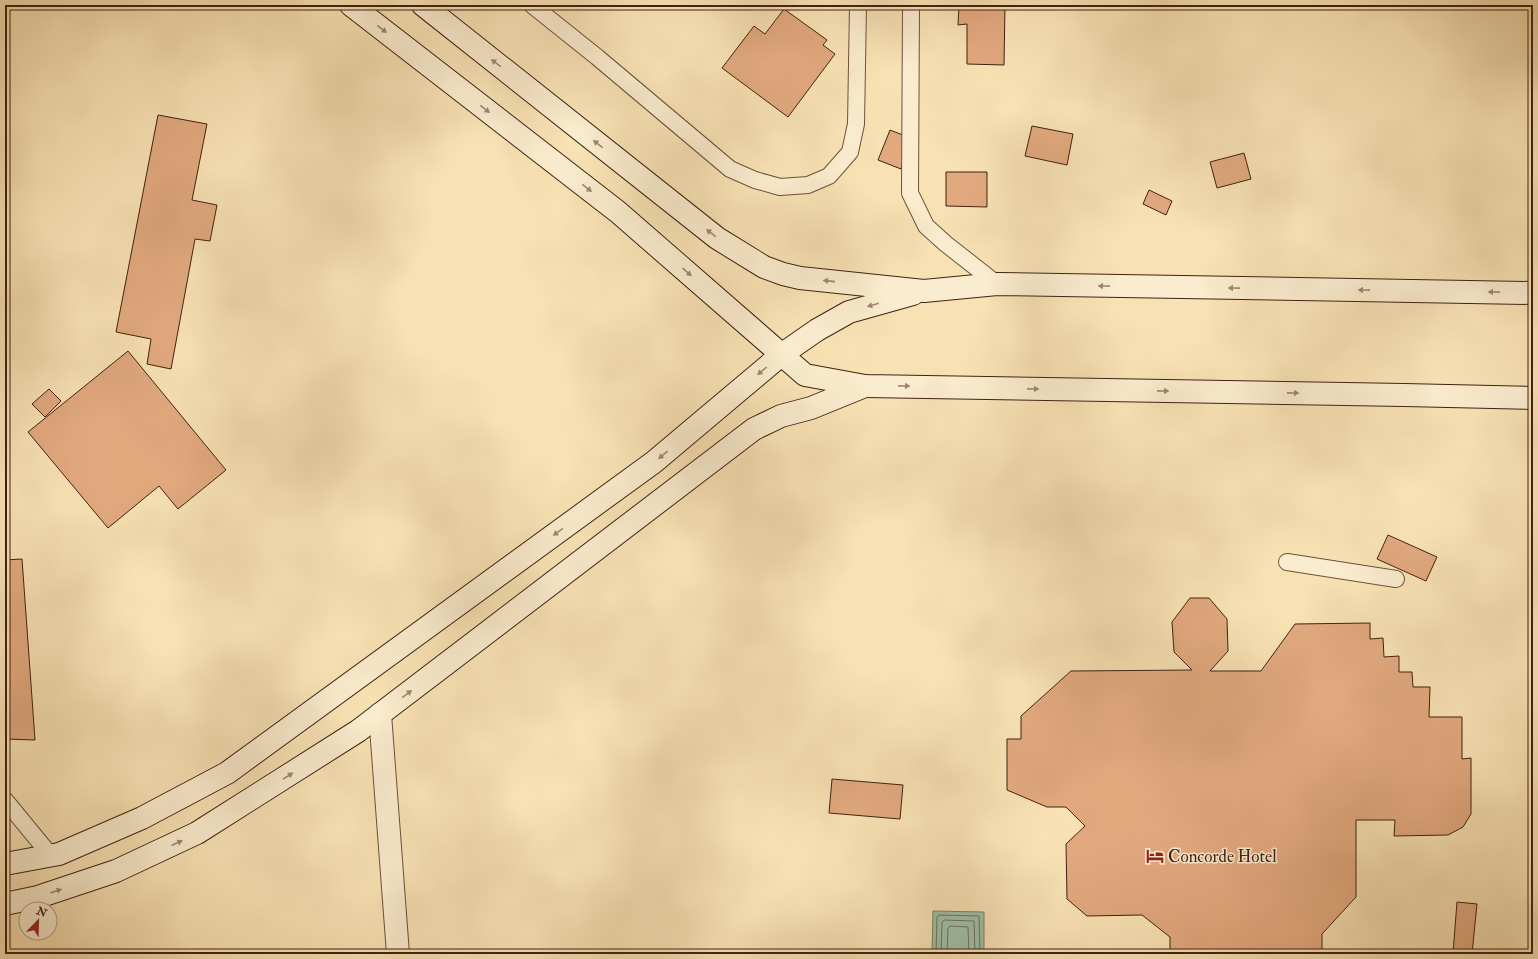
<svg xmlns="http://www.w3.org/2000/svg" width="1538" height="959" viewBox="0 0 1538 959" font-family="'IM FELL Double Pica',serif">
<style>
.water{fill:#9fbfa7;stroke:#79806b}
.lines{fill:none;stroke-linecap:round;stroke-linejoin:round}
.shore{stroke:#70705c;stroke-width:1}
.building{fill:#e2a97f;stroke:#412112}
.lane-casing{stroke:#6f513a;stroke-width:18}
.street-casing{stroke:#6f513a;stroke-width:24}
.secondary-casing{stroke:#412112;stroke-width:24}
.lane{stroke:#faecce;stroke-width:16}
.street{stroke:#faecce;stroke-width:22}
.secondary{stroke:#faecce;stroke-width:22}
.oneway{fill:#9e8670}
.labels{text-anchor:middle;stroke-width:3;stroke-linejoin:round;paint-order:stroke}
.poi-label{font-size:17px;fill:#412112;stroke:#faecce;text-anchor:start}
</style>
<rect width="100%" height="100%" fill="#f8e2b4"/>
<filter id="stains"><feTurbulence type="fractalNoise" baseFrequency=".005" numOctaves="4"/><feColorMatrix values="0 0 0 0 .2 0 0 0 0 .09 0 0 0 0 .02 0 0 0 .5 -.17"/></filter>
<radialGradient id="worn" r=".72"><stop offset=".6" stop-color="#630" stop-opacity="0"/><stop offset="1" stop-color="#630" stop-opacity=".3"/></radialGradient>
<!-- water -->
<polygon class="water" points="933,911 984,912 984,954 932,954"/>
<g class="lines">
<!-- shore -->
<g class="shore">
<polyline points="936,954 937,917 939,915 979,916 980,954"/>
<polyline points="941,954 942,922 944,920 974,921 975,954"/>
<polyline points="947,954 948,928 950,926 968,927 969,954"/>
</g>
</g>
<!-- building -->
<g class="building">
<polygon points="959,5 1005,5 1004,65 967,64 967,24 958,25"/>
<polygon points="784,9 827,40 823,45 835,54 788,117 722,68 754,26 765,34"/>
<polygon points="158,115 207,124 192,200 217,205 210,241 195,239 171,369 147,364 151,339 116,332"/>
<polygon points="1032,126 1073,134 1067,165 1025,156"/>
<polygon points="890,130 913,139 901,169 878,160"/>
<polygon points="1244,153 1251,179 1217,188 1210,162"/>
<polygon points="946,172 987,172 987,207 946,206"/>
<polygon points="1149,190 1172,201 1166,215 1143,204"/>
<polygon points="128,351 226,470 178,509 159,486 108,528 28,432"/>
<polygon points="49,389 61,401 45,417 32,404"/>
<polygon points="1388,535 1437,557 1426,581 1377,559"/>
<polygon points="22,559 35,740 5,739 5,560"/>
<polygon points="1190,598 1209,598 1227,619 1228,651 1210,671 1261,671 1295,624 1370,623 1370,639 1383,638 1384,657 1399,656 1399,672 1412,672 1413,687 1430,687 1429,717 1462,717 1462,759 1471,758 1471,814 1463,827 1448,835 1394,836 1395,820 1356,820 1356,897 1322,934 1322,954 1170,954 1170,937 1142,915 1087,916 1067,899 1066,844 1085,826 1066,807 1047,807 1007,790 1007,739 1021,739 1021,716 1071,671 1192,670 1174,652 1172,622"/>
<polygon points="832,779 903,785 900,819 829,813"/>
<polygon points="1457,902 1477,904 1472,954 1453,953"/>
</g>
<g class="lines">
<!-- lane casing -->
<g class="lane-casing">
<g id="lane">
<polyline points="532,5 597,57 730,169 755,180 780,187 808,185 829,176 850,152 856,124 858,5"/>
<polyline points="911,5 910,193 926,226 946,244 997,284"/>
<polyline points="1287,562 1396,579"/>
<polyline points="5,800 51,856"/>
</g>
</g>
<!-- street casing -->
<g class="street-casing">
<polyline id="street" points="380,714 398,954"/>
</g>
<!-- secondary casing -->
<g class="secondary-casing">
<g id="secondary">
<polyline points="351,5 618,212 805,375 865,386 1404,395 1533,398"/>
<polyline points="423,5 717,238 764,267 783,274 800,278 924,291 997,284 1533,293"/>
<polyline points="5,864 59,854 142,818 227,773 654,462 781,355 817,330 849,312 913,294"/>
<polyline points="5,904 38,897 116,871 197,833 358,731 754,429 781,416 811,408 865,386"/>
</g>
</g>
<!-- lane -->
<use href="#lane" class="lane"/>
<!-- street -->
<use href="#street" class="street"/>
<!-- secondary -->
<use href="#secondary" class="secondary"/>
</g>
<!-- one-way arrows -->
<defs><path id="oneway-solid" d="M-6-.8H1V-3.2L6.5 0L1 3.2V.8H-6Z"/></defs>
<g class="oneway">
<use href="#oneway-solid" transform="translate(382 29) rotate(38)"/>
<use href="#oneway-solid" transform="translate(496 63) rotate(-142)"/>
<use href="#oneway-solid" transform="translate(485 109) rotate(38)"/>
<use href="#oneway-solid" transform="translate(598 144) rotate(-142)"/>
<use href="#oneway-solid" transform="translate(587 188) rotate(38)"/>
<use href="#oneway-solid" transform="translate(711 233) rotate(-142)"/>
<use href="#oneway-solid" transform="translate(687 272) rotate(41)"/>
<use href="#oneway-solid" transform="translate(829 281) rotate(-174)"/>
<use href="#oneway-solid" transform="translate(1104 286) rotate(-179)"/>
<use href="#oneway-solid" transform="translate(1234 288) rotate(-179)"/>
<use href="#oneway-solid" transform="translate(1364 290) rotate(-179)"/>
<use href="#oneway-solid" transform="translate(1494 292) rotate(-179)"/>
<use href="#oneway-solid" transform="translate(873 305) rotate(164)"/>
<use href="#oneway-solid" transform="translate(762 371) rotate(140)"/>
<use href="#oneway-solid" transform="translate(904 386) rotate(1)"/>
<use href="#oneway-solid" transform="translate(1033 389) rotate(1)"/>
<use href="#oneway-solid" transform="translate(1163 391) rotate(1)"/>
<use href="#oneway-solid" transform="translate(1293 393) rotate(1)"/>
<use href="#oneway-solid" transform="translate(663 455) rotate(140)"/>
<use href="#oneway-solid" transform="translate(558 532) rotate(144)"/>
<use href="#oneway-solid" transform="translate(407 694) rotate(-37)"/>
<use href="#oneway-solid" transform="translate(288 776) rotate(-32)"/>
<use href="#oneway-solid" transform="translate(177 843) rotate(-25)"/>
<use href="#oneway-solid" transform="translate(56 891) rotate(-19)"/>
</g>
<!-- icons -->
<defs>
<g id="hotel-bare" transform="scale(1.38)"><path d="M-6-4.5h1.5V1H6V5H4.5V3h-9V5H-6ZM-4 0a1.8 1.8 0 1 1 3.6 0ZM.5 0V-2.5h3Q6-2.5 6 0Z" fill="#8f2418" stroke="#faecce" stroke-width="2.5" paint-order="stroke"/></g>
</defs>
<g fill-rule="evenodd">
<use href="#hotel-bare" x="1155" y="856"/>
</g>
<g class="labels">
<!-- poi labels -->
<g class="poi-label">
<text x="1168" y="862">Concorde Hotel</text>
</g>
</g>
<!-- margin -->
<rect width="1538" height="959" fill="none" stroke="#f8e2b4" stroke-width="20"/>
<rect x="6" y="6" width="1526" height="947" fill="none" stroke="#412112" stroke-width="2"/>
<rect x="10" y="10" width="1518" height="939" fill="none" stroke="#412112"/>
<!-- north arrow -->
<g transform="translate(38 921) rotate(23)"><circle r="19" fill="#faecce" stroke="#b09b83"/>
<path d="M0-3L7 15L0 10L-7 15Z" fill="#8f2418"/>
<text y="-6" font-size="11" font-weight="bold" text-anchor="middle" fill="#412112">N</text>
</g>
<rect width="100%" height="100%" filter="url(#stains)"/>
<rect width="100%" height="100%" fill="url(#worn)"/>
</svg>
